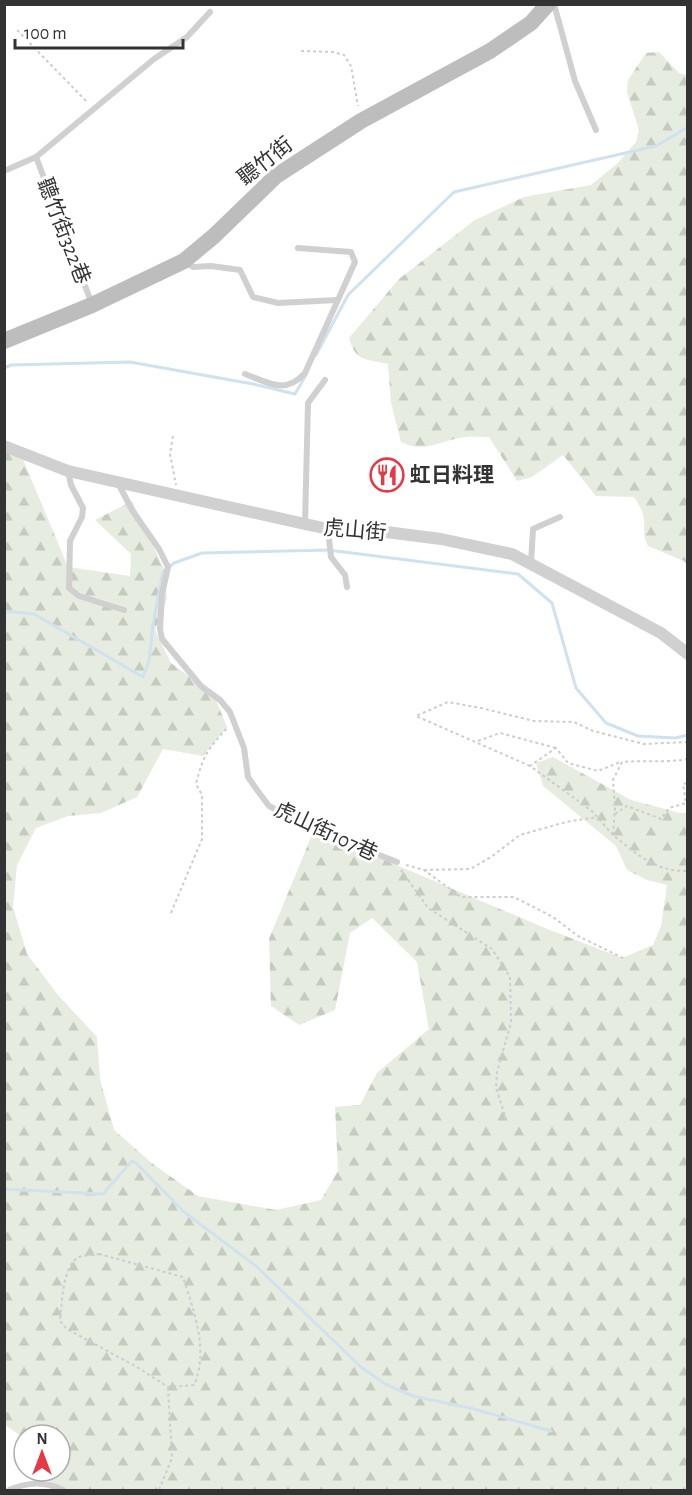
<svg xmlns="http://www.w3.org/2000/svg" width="692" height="1495" viewBox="0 0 692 1495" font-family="'Alegreya Sans','Noto Sans TC',sans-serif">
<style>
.forest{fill:url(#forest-firs)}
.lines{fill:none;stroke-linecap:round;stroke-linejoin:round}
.stream{stroke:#cfe2ee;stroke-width:3}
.path{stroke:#cdcdcd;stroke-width:2;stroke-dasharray:3 3;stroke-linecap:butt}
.lane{stroke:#d0d0d0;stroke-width:6}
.street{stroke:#d0d0d0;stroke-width:12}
.secondary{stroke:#bdbdbd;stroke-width:16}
.labels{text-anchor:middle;stroke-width:6;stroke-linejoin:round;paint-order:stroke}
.street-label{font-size:21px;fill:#333;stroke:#fff}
.poi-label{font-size:21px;font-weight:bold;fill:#333;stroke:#fff;text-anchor:start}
</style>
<defs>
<pattern id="forest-firs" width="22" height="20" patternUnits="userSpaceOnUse" patternTransform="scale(1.5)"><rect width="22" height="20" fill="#e6ecdf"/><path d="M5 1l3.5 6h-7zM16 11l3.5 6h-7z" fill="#c6cbc0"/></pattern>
</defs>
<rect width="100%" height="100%" fill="#fff"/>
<!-- forest -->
<g class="forest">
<path d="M659 52 679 73 687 75V565L684 561 648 546C642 534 645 533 644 521 644 512 639 505 634 497L596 496 563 455 532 477 517 481 489 437C481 437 473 436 465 437 440 440 426 454 401 442L391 403 388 364C366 359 356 362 349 338L399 279 475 220 524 197 591 185 618 163 636 142 639 130 627 92 628 80 646 53Z"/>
<polygon points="4,451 22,457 68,567 130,576 131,554 95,520 132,501 165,571 167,599 155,630 171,663 214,695 227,727 203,756 163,749 137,797 101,813 68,816 36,828 17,865 13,907 27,954 58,995 97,1037 100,1079 114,1130 153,1164 198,1196 276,1210 321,1200 338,1171 335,1107 360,1105 377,1073 429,1029 417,962 372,918 350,933 335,1010 299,1025 271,1006 269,939 314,830 545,928 622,958 653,945 661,926 667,885 647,880 627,870 616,846 543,786 536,763 553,757 631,800 680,813 687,813 687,1490 50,1490 48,1471 60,1471 60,1435 24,1435 24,1438 5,1425"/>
</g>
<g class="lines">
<!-- stream -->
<g class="stream">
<polyline points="316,355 348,295 454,192 656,146 688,127"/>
<polyline points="4,368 11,365 130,362 253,384 295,394 306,375"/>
<polyline points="4,611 34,614 143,677 149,661 153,624 163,572 174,563 202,553 328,550 518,574 552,603 576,688 606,723 638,736 675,738 688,735"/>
<polyline points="4,1189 103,1194 132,1161 136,1163 184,1212 256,1266 361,1367 385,1384 413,1396 474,1409 551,1431"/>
</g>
<!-- path -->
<g class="path">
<polyline points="17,30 88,103"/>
<polyline points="301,51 333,52 344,55 351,66 358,106"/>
<polyline points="173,436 170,454 176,485"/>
<polyline points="478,741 500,733 556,748"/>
<path d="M688 759C665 763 644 760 622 762L613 780 615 807 613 835C637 854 655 872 688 871"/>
<polyline points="530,766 416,716 448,702 481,708 534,721 574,722 593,731 644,744 688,742"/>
<polyline points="615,814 627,806 661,819 669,808 686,803 683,784 688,783"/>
<polyline points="613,835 592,811 530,766 556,748 568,763 598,771 620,762"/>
<polyline points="406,865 424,870 461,897 514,897 553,917 578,936 625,959"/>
<polyline points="401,870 428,908 492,949 510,977 511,1023 497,1072 496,1088 506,1119"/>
<polyline points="424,870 470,869 491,857 520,835 566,822 597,817"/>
<path d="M171 913 202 839V795L196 784C203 755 208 749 228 727"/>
<path d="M99 1254 183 1277C194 1311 209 1351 194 1385L168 1387 137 1367 67 1329 60 1321C62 1304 62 1266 79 1257 85 1255 93 1255 99 1254Z"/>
<polyline points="159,1490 172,1458 168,1388"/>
</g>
<!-- lane -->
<g class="lane">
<polyline points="554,4 575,81 596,130"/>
<polyline points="36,157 92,304"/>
<polyline points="4,171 36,157 154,59 187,37 210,12"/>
<polyline points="187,263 193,267 211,266 240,270 253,297 278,303 337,300"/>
<path d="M245 374C269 383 285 395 305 373L355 262 351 252 298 248"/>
<polyline points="68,471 71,485 83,508 82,517 70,541 69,588 79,596 124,610"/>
<polyline points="118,483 132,510 159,549 168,567 162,594 160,629 162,639 201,686 220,700 230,712 244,748 248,777 257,790 269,806 311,828 397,862"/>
<polyline points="305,524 308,403 325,380"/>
<polyline points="328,530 331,557 345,575 347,587"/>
<polyline points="531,563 533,529 560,517"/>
<path d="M9 1490C28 1482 44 1481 63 1490"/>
</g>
<!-- street -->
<polyline class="street" points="4,446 68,471 305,524 328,529 378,531 441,539 512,554 661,633 688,654"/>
<!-- secondary -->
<polyline class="secondary" points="4,341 92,305 184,261 214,236 276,176 361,121 490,51 531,23 548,4"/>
</g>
<!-- icons -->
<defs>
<g id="restaurant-ring" transform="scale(1.725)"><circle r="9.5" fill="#fff" stroke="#e63946" stroke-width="1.5"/><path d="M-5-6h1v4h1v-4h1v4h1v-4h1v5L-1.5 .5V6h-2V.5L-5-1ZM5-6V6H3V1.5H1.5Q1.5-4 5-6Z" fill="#e63946"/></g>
</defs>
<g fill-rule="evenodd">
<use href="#restaurant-ring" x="387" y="475"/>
</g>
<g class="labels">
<!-- street labels -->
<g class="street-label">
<text transform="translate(265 161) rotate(-38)" y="7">聽竹街</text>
<text transform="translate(64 231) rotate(69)" y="7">聽竹街322巷</text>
<text transform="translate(355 530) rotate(5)" y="7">虎山街</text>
<text transform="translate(326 831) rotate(25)" y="7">虎山街107巷</text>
</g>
<!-- poi labels -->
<g class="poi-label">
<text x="410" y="482">虹日料理</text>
</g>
</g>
<!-- border -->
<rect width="692" height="1495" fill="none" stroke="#333333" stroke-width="12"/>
<!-- north arrow -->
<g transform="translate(42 1453)"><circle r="28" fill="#ffffff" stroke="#adadad" stroke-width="1.5"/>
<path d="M0-4.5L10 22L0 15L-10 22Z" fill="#e63946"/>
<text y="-9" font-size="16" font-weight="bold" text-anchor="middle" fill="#333333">N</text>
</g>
<!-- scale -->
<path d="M15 39v9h168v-9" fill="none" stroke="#333333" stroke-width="3"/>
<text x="24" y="39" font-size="18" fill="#333333" stroke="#ffffff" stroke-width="4.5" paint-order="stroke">100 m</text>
</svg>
